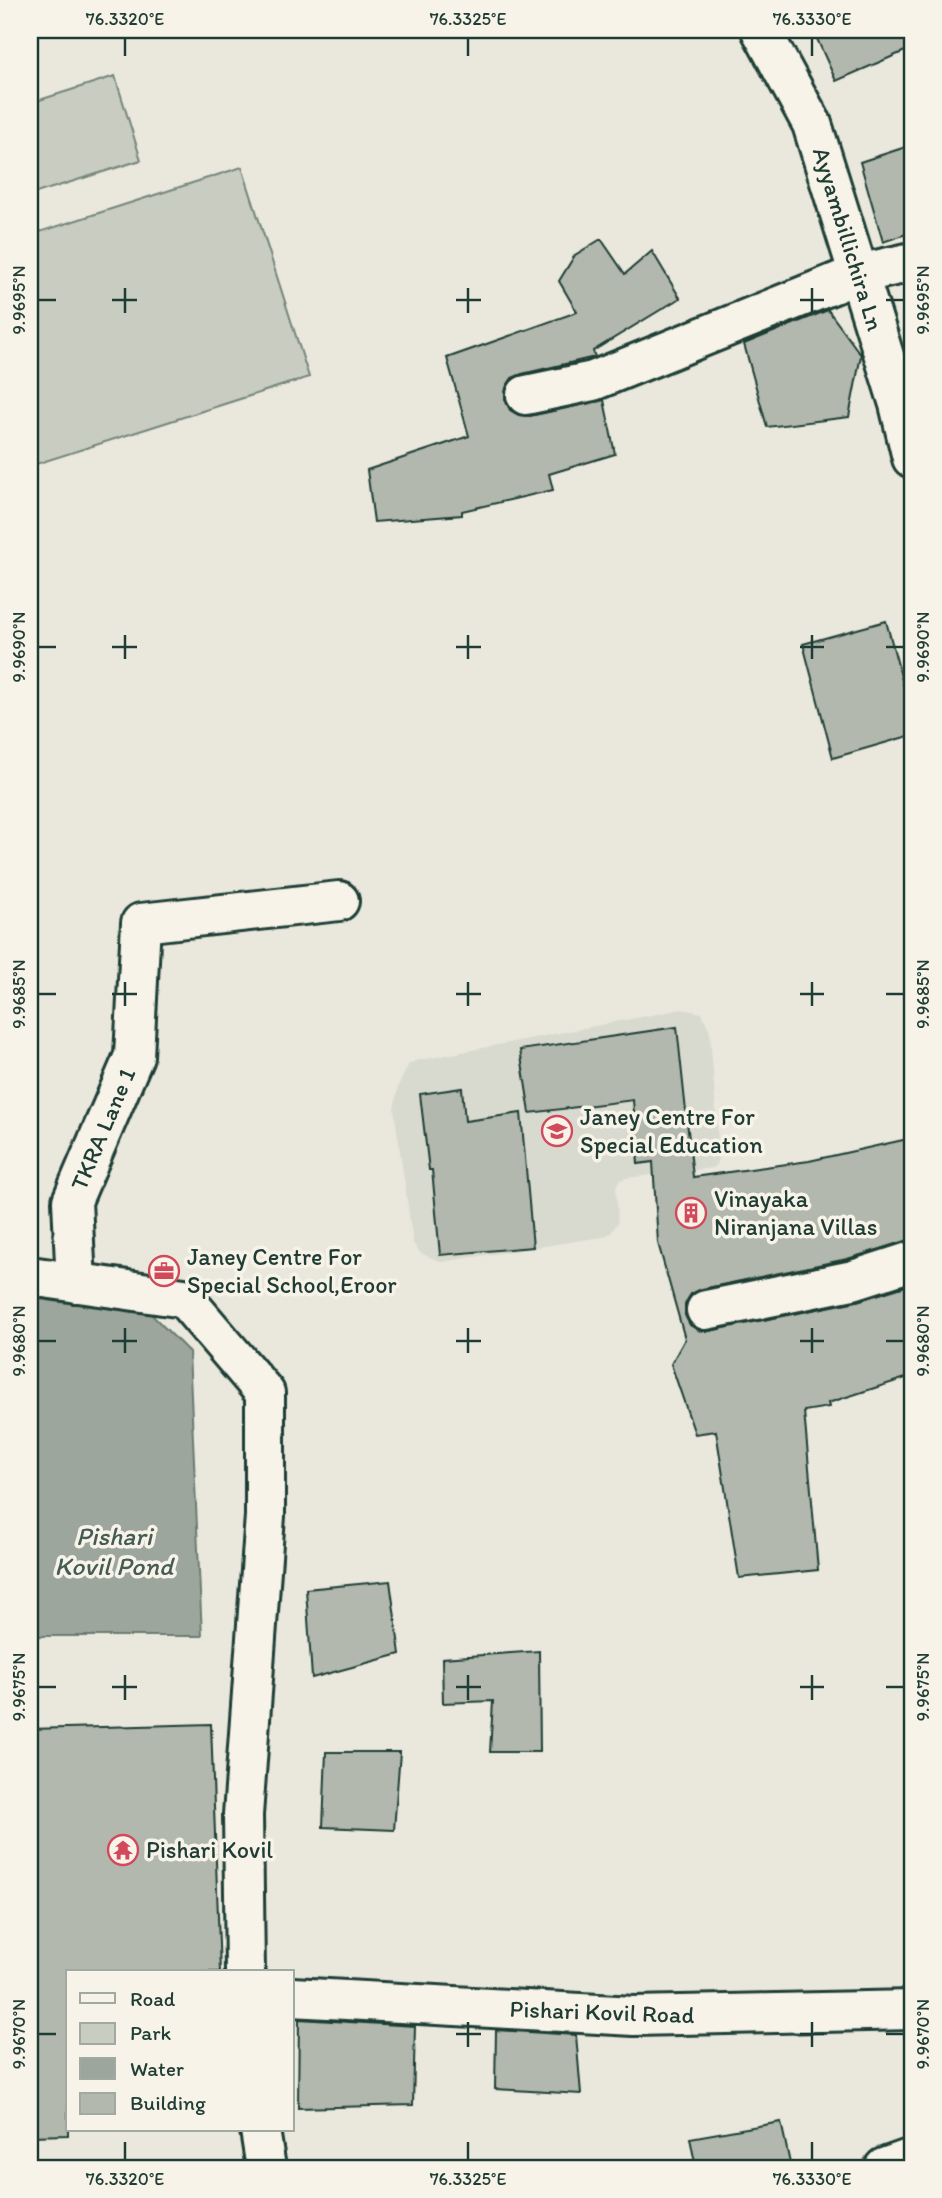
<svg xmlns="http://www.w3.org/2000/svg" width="942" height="2198" viewBox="0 0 942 2198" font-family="Itim,sans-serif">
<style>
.built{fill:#d9dacf}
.green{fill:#c8ccc1;stroke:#74847a;stroke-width:2}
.water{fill:#9ca69c;stroke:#6a7c72;stroke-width:2}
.building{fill:#b2b8ae;stroke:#1f3d34;stroke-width:2}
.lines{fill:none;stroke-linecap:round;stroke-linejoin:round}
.street-casing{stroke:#1f3d34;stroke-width:44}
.secondary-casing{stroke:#1f3d34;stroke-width:44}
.street{stroke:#f7f3e8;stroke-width:38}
.secondary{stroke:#f7f3e8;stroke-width:38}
.ticks{fill:none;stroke:#1f3d34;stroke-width:2.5}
.labels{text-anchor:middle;stroke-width:7;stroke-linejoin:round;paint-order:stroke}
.street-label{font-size:24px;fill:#1f3d34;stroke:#f7f3e8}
.poi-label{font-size:24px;fill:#1f3d34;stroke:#f7f3e8;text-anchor:start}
.water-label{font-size:26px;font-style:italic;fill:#445c53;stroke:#f7f3e8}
.neatline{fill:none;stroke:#1f3d34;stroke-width:2.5}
.ticks-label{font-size:18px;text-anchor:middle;fill:#1f3d34}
</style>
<rect width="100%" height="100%" fill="#eae8dd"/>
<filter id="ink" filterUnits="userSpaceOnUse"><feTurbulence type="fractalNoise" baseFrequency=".0143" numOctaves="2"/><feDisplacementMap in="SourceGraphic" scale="14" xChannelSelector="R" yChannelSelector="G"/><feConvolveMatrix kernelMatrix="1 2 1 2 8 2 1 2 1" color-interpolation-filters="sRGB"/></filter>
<g filter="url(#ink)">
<!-- built -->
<polygon class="built" points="682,1009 702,1013 710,1031 719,1153 717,1165 713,1168 626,1178 619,1181 616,1186 618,1222 611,1233 602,1237 442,1262 420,1253 413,1243 394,1109 398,1087 408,1065 415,1061"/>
<!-- green -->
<g class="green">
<polygon points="115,76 141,160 30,195 30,103"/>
<polygon points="242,167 309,377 30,466 30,235"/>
</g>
<!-- water -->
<polygon class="water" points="30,1298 151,1314 189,1352 202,1636 30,1636"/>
<!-- building -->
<g class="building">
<polygon points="813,30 912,30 912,48 836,81"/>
<polygon points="912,145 912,232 883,242 860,162"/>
<polygon points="601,239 625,274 652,251 680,298 593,351 595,357 522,374 512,378 506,388 505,399 510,410 519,415 530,416 604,400 615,454 549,474 553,490 462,511 462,515 374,522 367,470 469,436 447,358 577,312 559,281 575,255"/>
<polygon points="828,310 861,355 849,417 767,427 744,344"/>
<polygon points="886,621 912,717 912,735 833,758 803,644"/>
<polygon points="677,1027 693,1177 809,1161 912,1138 912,1240 847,1259 702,1289 691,1294 685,1304 685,1315 690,1325 700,1331 710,1331 857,1301 912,1284 912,1376 828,1403 829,1407 804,1411 818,1570 739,1578 716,1431 695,1434 671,1364 685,1339 658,1243 653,1162 638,1164 633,1100 530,1113 520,1050"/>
<polygon points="462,1088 465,1121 521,1113 533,1247 440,1255 432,1170 429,1170 420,1094"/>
<polygon points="390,1581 400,1654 312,1678 306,1589"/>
<polygon points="539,1651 540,1752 490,1752 493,1701 443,1703 442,1658"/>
<polygon points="211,1724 220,1972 68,1972 68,2135 30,2136 30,1729"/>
<polygon points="326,1752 400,1752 394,1830 323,1827"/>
<polygon points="299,2019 415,2026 413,2105 298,2108"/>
<polygon points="496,2030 576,2035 581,2094 495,2089"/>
<polygon points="781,2122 791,2168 696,2168 690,2138"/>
</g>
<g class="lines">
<!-- street casing -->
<g class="street-casing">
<g id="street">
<polyline points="761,30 812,124 899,404 912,458"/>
<polyline points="526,395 593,381 858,274 912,262"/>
<polyline points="76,1283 72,1201 134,1056 141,923 339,901"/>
<polyline points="706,1310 853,1280 912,1261"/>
<polyline points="884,2168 912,2158"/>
</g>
</g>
<!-- secondary casing -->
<g class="secondary-casing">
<g id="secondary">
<polyline points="30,1276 184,1298 265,1393 265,1516 243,1815 245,1972"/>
<polyline points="292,1997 634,2016 912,2010"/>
<polyline points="260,2130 266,2168"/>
</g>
</g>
<!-- street -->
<use href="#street" class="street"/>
<!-- secondary -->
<use href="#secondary" class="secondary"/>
</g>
</g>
<!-- ticks -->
<path class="ticks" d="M125 38V56M468 38V56M812 38V56M125 288V313M468 288V313M812 288V313M38 300H56M112 300H137M456 300H481M800 300H824M886 300H904M125 635V659M468 635V659M812 635V659M38 647H56M112 647H137M456 647H481M800 647H824M886 647H904M125 982V1006M468 982V1006M812 982V1006M38 994H56M112 994H137M456 994H481M800 994H824M886 994H904M125 1328V1353M468 1328V1353M812 1328V1353M38 1341H56M112 1341H137M456 1341H481M800 1341H824M886 1341H904M125 1675V1700M468 1675V1700M812 1675V1700M38 1687H56M112 1687H137M456 1687H481M800 1687H824M886 1687H904M468 2022V2047M812 2022V2047M38 2034H56M456 2034H481M800 2034H824M886 2034H904M125 2142V2160M468 2142V2160M812 2142V2160"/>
<!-- icons -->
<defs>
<g id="school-ring" transform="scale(1.575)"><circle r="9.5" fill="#f7f3e8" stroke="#d1495b" stroke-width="1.5"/><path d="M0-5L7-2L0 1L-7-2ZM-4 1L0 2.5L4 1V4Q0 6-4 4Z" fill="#d1495b"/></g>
<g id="building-ring" transform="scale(1.575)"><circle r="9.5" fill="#f7f3e8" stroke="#d1495b" stroke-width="1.5"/><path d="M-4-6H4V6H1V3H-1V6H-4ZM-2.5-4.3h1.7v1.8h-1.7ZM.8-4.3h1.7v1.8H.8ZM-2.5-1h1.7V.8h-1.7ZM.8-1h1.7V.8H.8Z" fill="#d1495b"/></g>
<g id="office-ring" transform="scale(1.575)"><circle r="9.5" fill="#f7f3e8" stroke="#d1495b" stroke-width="1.5"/><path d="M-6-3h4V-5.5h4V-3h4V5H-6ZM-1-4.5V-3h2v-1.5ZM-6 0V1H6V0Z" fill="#d1495b"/></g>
<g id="temple-ring" transform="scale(1.575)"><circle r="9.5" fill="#f7f3e8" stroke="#d1495b" stroke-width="1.5"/><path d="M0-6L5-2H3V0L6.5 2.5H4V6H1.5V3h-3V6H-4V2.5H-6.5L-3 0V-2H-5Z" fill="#d1495b"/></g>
</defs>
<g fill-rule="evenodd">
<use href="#school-ring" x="557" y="1131"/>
<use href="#building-ring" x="691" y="1213"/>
<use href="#office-ring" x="164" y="1271"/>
<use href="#temple-ring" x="123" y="1850"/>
</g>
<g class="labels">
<!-- street labels -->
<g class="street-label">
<text transform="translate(848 239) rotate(73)" y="8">Ayyambillichira Ln</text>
<text transform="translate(103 1129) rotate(-67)" y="8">TKRA Lane 1</text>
<text transform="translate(602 2012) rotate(2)" y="8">Pishari Kovil Road</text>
</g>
<!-- poi labels -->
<g class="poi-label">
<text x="580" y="1125">Janey Centre For<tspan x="580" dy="28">Special Education</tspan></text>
<text x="714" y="1207">Vinayaka<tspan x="714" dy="28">Niranjana Villas</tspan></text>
<text x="187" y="1265">Janey Centre For<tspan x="187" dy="28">Special School,Eroor</tspan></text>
<text x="146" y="1858">Pishari Kovil</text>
</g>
<!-- water labels -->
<g class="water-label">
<text x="114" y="1545">Pishari<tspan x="114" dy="30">Kovil Pond</tspan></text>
</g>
</g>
<!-- margin -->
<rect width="942" height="2198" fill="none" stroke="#f7f3e8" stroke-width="77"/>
<!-- legend -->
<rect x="66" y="1970" width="228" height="161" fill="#f7f3e8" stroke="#a1aaa0" stroke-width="2"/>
<rect x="80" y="1993" width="35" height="10" fill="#f7f3e8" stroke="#a1aaa0" stroke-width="2"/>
<text x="130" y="2006" font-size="21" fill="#1f3d34">Road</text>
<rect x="80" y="2023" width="35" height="21" fill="#c8ccc1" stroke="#a1aaa0" stroke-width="2"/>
<text x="130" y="2040" font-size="21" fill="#1f3d34">Park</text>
<rect x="80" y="2058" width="35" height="21" fill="#9ca69c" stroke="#a1aaa0" stroke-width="2"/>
<text x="130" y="2076" font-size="21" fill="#1f3d34">Water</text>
<rect x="80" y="2093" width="35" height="21" fill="#b2b8ae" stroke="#a1aaa0" stroke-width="2"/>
<text x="130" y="2110" font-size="21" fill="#1f3d34">Building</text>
<rect x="38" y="38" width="866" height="2122" class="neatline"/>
<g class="ticks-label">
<text x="125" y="25">76.3320°E</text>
<text x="468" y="25">76.3325°E</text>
<text x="812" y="25">76.3330°E</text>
<text transform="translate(19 300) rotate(-90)" y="6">9.9695°N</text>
<text transform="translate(923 300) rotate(-90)" y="6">9.9695°N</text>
<text transform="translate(19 647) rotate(-90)" y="6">9.9690°N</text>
<text transform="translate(923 647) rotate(-90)" y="6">9.9690°N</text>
<text transform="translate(19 994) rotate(-90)" y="6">9.9685°N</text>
<text transform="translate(923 994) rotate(-90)" y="6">9.9685°N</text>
<text transform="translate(19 1341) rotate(-90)" y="6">9.9680°N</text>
<text transform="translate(923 1341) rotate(-90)" y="6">9.9680°N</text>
<text transform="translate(19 1687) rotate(-90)" y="6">9.9675°N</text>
<text transform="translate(923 1687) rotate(-90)" y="6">9.9675°N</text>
<text transform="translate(19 2034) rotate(-90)" y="6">9.9670°N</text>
<text transform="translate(923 2034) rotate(-90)" y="6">9.9670°N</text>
<text x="125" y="2185">76.3320°E</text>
<text x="468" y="2185">76.3325°E</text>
<text x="812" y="2185">76.3330°E</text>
</g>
</svg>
